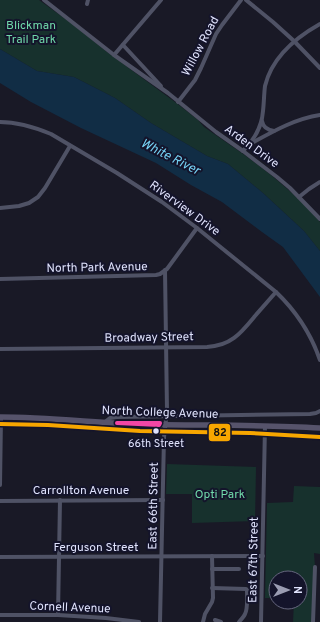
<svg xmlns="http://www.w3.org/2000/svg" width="320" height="622" viewBox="0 0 320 622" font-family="Overpass,sans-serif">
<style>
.green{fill:#17312d}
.water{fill:#112d45}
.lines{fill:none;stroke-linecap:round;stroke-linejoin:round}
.minor{stroke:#4f5265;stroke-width:4}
.major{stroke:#56536b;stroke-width:5.5}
.bus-1-casing{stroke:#14142b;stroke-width:7}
.bus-2-casing{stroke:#14142b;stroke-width:7}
.bus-1{stroke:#f7a600;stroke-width:4}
.bus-2{stroke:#f346a5;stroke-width:4}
.bus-dot{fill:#e0e3fd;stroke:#14142b;stroke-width:1.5}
.labels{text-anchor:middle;stroke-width:4;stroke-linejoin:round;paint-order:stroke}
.bus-label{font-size:11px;fill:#e0e3fd;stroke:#14142b}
.park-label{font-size:12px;fill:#70d9aa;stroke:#14142b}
.street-label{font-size:12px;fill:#e0e3fd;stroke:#14142b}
.water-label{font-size:13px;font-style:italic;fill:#76d3f5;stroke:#14142b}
.line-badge{stroke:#14142b;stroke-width:1.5}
.pale-badge-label{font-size:11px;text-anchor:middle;font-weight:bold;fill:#111}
</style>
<rect width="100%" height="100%" fill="#191926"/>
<!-- green -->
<g class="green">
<path d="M0 0H39L71 23 107 52 179 105 198 120 204 127C245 155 287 183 320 222V251L304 231 263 193 228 164 207 156 151 123 115 98 74 77 37 71 0 49Z"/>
<polygon points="167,464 256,467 255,521 192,523 192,494 166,494"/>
<polygon points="294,486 320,487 320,554 314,553 315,567 313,622 293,622 294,602 300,602 300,578 276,578 276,598 265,598 267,503 293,502"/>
</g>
<!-- water -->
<polygon class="water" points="0,49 37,71 74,77 115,98 151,123 207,156 228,164 263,193 304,231 320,251 320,297 283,247 262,232 222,202 191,185 156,163 81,128 31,102 0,83"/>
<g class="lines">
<!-- minor -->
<g class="minor">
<polyline points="44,0 114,55 168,93 216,132 243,151 277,177 290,188 320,219"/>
<polyline points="246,0 273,22 294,41 320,68"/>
<polyline points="87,4 88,0"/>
<polyline points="123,45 161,86"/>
<polyline points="114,55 161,0"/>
<polyline points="178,102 195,80 201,68 216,34 222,25 241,0"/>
<path d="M262 121C263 127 267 130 274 131"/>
<path d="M0 122C18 122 34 127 51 134L117 173 162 202 197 228 276 292C296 311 311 334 320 360"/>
<path d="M250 144C272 132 294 119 320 115"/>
<path d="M243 151C254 140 262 126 263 111 264 102 264 94 265 86 272 57 295 38 320 24"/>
<polyline points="299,197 309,189 320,182"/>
<polyline points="0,208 19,206 29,203 38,197 45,188 70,146"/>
<polyline points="0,279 156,275 160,274 167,269 197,228"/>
<path d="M0 349 207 347C231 346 241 333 255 316 262 308 269 300 276 292"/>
<polyline points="105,422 110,418 117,417 310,414 316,413 320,411"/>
<polyline points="0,485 1,417"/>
<polyline points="0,501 163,500"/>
<polyline points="0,557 263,556"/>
<polyline points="212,569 239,569"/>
<path d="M212 588 246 589 247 590C247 596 248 609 245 614 244 617 241 619 239 622"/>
<polyline points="0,615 58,615 106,618 139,622"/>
<polyline points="58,615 60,500"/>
<polyline points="215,620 221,622"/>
<polyline points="160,622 164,437 167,411 165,270"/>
<polyline points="203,622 205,614 212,602 213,598 212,556"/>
<polyline points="261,622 265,426"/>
<polyline points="313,622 315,567"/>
</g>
<!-- major -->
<g class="major">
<path d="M0 417C45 417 89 422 134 424 196 426 258 424 320 428"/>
<polyline points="0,424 48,425 140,431 250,433 320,437"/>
</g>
<!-- bus-1 casing -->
<g class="bus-1-casing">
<polyline id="bus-1" points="0,424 48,425 140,431 250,433 320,437"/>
</g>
<!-- bus-2 casing -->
<g class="bus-2-casing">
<polygon id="bus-2" points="117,423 160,423 159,425"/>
</g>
<!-- bus-1 -->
<use href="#bus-1" class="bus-1"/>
<!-- bus-2 -->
<use href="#bus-2" class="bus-2"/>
</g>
<!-- markers -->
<circle class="bus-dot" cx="156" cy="431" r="3.5"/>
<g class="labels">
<!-- bus labels -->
<g class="bus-label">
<text x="156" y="447">66th Street</text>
</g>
<!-- park labels -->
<g class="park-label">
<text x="31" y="29">Blickman<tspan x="31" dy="14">Trail Park</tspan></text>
<text x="220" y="498">Opti Park</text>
</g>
<!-- street labels -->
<g class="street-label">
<text transform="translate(200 46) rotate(-62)" y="4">Willow Road</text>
<text transform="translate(252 146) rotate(36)" y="4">Arden Drive</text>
<text transform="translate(185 208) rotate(36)" y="4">Riverview Drive</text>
<text transform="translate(97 267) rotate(-1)" y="4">North Park Avenue</text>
<text transform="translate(149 337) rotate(-1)" y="4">Broadway Street</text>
<text transform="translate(160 412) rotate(2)" y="4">North College Avenue</text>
<text x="81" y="494">Carrollton Avenue</text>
<text transform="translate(153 506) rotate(-89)" y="4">East 66th Street</text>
<text x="96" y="551">Ferguson Street</text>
<text transform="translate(253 560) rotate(-89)" y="4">East 67th Street</text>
<text transform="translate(70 607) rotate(2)" y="4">Cornell Avenue</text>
</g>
<!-- water labels -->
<g class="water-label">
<text transform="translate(171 156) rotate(27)" y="5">White River</text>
</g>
</g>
<rect class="line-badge" x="208" y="423" width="23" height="19" rx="4" fill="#f7a600"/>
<g class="pale-badge-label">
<text x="220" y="436">82</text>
</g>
<!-- north arrow -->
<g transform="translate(288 590) rotate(90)"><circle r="19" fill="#14142b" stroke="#66677f"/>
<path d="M0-3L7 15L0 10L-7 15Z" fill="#9a9cb2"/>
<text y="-6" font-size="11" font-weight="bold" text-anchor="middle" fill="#e0e3fd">N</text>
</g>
</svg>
